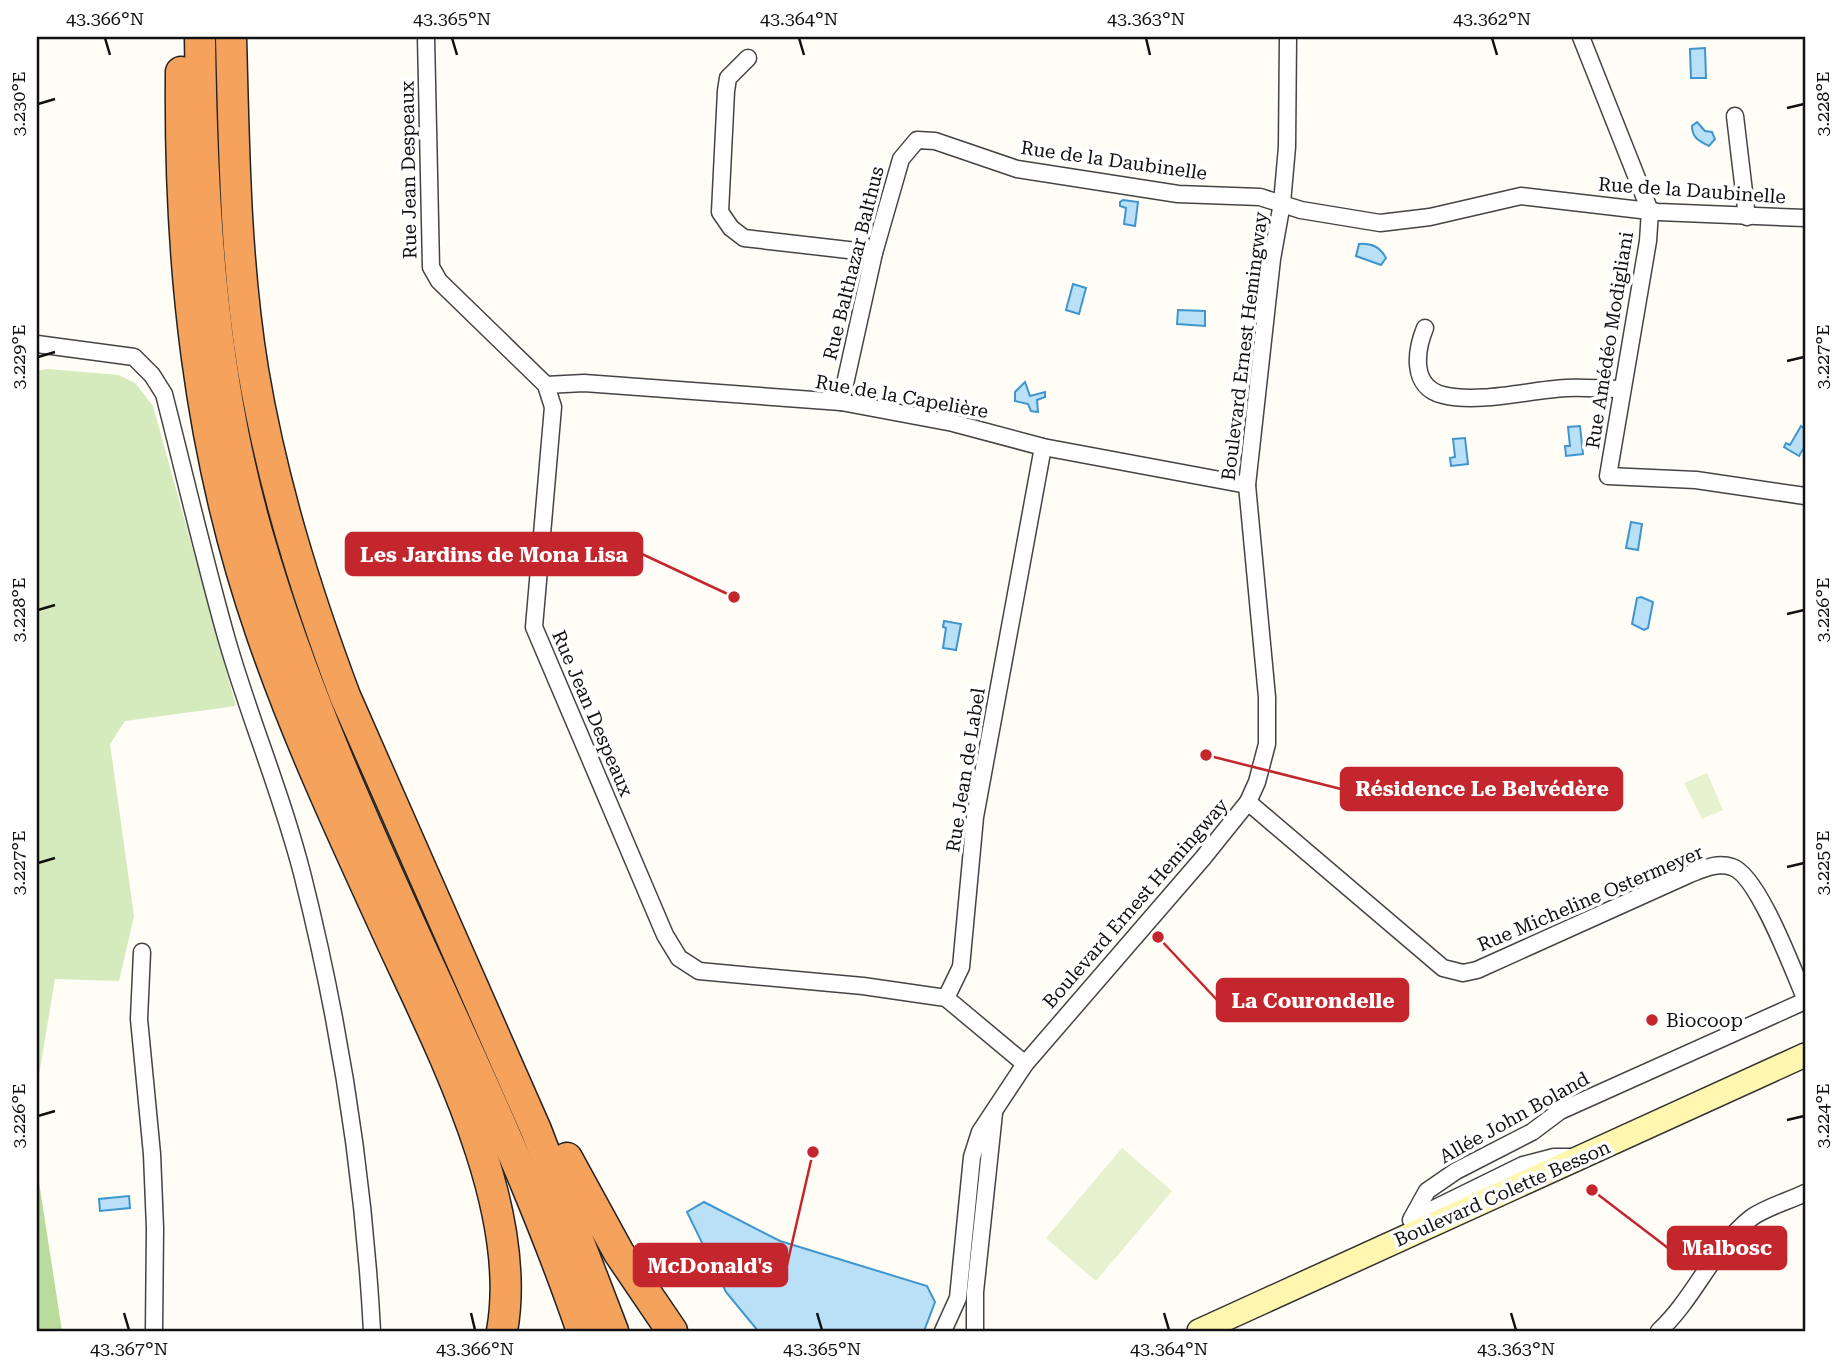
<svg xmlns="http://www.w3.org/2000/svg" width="1842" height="1368" viewBox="0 0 1842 1368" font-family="'Roboto Serif',serif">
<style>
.green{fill:#d5ebbd}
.forest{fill:#b9dc9c}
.pitch{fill:#e6f2cf}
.water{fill:#b9e0f7;stroke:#3f96cf;stroke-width:2}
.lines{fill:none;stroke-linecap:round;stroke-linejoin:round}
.street-casing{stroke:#444;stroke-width:19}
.secondary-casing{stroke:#333;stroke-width:26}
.highway-casing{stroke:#222;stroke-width:33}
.street{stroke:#fff;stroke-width:16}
.secondary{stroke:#fff6b0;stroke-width:23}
.highway{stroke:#f5a25d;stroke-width:30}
.ticks{fill:none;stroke:#111;stroke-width:2.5}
.poi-dot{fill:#c4262e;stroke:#fff;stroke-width:2.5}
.labels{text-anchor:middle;stroke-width:7;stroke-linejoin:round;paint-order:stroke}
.street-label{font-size:19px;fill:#111;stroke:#fff}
.poi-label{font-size:19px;fill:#111;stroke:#fff;text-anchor:start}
.leader{fill:none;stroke:#c4262e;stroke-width:2.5}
.callout-dot{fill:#c4262e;stroke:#fff;stroke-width:2.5}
.callout{fill:#c4262e;stroke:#c4262e;stroke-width:2.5}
.callout-label{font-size:21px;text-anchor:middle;font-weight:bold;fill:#fff}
.neatline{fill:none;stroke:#111;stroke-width:2.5}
.ticks-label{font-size:18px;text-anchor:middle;fill:#111}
</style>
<rect width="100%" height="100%" fill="#fffdf5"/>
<!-- green -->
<polygon class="green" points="47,369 119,375 135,383 153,406 236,706 125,721 110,744 134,916 119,981 55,979 37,1087 37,371"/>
<!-- forest -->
<polygon class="forest" points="37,1169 62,1331 37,1331"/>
<!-- pitch -->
<g class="pitch">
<polygon points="1707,773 1723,810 1702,819 1684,783"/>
<polygon points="1122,1148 1172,1191 1096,1281 1046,1238"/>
</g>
<!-- water -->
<g class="water">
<polygon points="1705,48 1706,78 1691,78 1690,49"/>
<path d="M1697 122 1705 131 1712 132 1715 139 1709 146C1699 141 1692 138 1692 126Z"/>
<polygon points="1123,200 1138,202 1135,226 1124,224 1126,208 1120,206 1120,202"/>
<path d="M1359 244C1372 243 1380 247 1386 258L1381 265 1356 256Z"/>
<polygon points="1073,284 1086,288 1079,314 1066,310"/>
<polygon points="1178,310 1205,311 1205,326 1177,324"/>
<polygon points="1025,382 1030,396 1045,392 1045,397 1037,400 1038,412 1031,411 1028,404 1015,401 1015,392"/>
<polygon points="1580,426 1583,454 1566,456 1565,446 1570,446 1568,427"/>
<polygon points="1801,426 1805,429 1805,446 1799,456 1784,447 1786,443 1790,445"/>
<polygon points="1465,438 1468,464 1451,466 1450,458 1455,457 1453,439"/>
<polygon points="1631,522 1642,524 1638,550 1626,548"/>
<polygon points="1641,597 1653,602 1648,628 1644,630 1632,624 1637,598"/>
<polygon points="944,621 961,624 956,650 943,648 946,628 943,627"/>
<polygon points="129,1196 130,1208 100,1211 99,1199"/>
<polygon points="704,1202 780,1241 927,1286 935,1302 924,1331 758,1331 726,1292 687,1212"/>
</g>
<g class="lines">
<!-- street casing -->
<g class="street-casing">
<g id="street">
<polyline points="426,37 431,267 439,281 546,385 553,407 534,627 665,935 679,958 699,971 863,986 946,998"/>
<polyline points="1581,37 1650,211 1648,241 1608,476 1696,480 1805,496"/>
<polyline points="748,58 728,78 726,91 720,212 731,228 744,238 874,253"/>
<polyline points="1735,116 1747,217"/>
<path d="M1425 328C1416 350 1410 387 1443 395 1479 404 1529 390 1566 388 1584 387 1602 389 1620 389"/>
<path d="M37 344 134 357 152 375 164 394C185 476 204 559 227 640 250 720 283 797 303 877 340 1025 364 1179 372 1331"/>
<polyline points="546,385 584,383 841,402 953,423 1043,447 1247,485"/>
<polyline points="841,402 874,253 901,159 917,140 935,141 1017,169 1178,194 1260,197 1301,210 1380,223 1430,217 1521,196 1658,212 1805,218"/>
<path d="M1248 802 1443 968 1463 973 1477 970 1690 874C1703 869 1717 862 1732 867 1758 875 1793 970 1805 998"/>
<polyline points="142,952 139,1019 152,1154 155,1228 154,1331"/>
<polyline points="1025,1064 946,998 961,967 975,817 1043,447"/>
<polyline points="1412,1218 1427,1191 1456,1171 1532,1132 1560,1111 1805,1001"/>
<polyline points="1411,1220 1523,1165 1554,1157 1574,1157"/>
<polyline points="943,1331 958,1298 972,1157 980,1132 1025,1064 1203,858 1248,802 1257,782 1267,744 1267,697 1247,485 1272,259 1282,203 1287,147 1288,37"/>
<polyline points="975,1331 975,1292 994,1113"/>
<path d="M1659 1331C1694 1299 1713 1248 1751 1218 1766 1207 1789 1201 1805 1193"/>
</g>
</g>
<!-- secondary casing -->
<g class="secondary-casing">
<polyline id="secondary" points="1199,1331 1805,1055"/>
</g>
<!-- highway casing -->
<g class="highway-casing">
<g id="highway">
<path d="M200 37C202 203 211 371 257 532 336 809 489 1059 582 1331"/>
<path d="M231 37C234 148 235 260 253 370 272 483 305 589 345 696L536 1130 613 1331"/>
<path d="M181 72C179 263 198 450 261 632 295 732 340 829 384 925 436 1040 525 1203 502 1331"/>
<polyline points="567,1158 619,1253 672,1331"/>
</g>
</g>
<!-- street -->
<use href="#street" class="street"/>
<!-- secondary -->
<use href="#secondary" class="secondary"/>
<!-- highway -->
<use href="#highway" class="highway"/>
</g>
<!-- ticks -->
<path class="ticks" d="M105 38 110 55M452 38 457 55M799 38 804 55M1146 38 1150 55M1492 38 1497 55M38 104 55 99M1787 108 1804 104M38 357 55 352M1787 361 1804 357M38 610 55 605M1787 614 1804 610M38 863 55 858M1787 867 1804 863M38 1116 55 1111M1787 1120 1804 1116M124 1313 129 1330M471 1313 475 1330M817 1313 822 1330M1164 1313 1169 1330M1511 1313 1516 1330"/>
<!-- markers -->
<circle class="poi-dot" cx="1652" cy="1020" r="7"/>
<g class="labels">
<!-- street labels -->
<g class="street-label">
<text transform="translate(1114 160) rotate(8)" y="7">Rue de la Daubinelle</text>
<text transform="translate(408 170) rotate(-91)" y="7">Rue Jean Despeaux</text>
<text transform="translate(1692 190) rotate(4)" y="7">Rue de la Daubinelle</text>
<text transform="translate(853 263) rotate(-76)" y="7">Rue Balthazar Balthus</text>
<text transform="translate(1609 340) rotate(-81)" y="7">Rue Amédéo Modigliani</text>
<text transform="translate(1244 346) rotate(-83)" y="7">Boulevard Ernest Hemingway</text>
<text transform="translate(902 396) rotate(10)" y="7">Rue de la Capelière</text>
<text transform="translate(593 713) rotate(67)" y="7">Rue Jean Despeaux</text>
<text transform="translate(965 770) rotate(-81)" y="7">Rue Jean de Label</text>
<text transform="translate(1590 898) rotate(-23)" y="7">Rue Micheline Ostermeyer</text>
<text transform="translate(1135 903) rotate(-49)" y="7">Boulevard Ernest Hemingway</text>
<text transform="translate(1514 1117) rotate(-29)" y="7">Allée John Boland</text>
<text transform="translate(1502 1193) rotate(-24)" y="7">Boulevard Colette Besson</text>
</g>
<!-- poi labels -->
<g class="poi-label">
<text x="1666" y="1027">Biocoop</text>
</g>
</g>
<!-- callouts -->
<path class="leader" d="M734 597L642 554M1206 755L1341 789M1158 937L1217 1000M1592 1190L1668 1248M813 1152L787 1265"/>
<g class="callout-dot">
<circle cx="734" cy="597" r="7"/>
<circle cx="1206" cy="755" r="7"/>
<circle cx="1158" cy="937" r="7"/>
<circle cx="1592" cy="1190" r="7"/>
<circle cx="813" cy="1152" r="7"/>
</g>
<g class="callout">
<rect x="346" y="533" width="296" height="42" rx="7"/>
<rect x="1341" y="768" width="281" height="42" rx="7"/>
<rect x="1217" y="979" width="191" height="42" rx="7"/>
<rect x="1668" y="1227" width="118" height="42" rx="7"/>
<rect x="634" y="1244" width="153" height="42" rx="7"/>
</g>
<g class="callout-label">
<text x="494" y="562">Les Jardins de Mona Lisa</text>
<text x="1482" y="796">Résidence Le Belvédère</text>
<text x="1313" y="1008">La Courondelle</text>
<text x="1727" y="1255">Malbosc</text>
<text x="710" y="1273">McDonald's</text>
</g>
<!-- border -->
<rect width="1842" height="1368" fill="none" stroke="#ffffff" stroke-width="77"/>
<rect x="38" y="38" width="1766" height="1292" class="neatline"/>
<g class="ticks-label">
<text x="105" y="25">43.366°N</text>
<text x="452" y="25">43.365°N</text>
<text x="799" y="25">43.364°N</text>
<text x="1146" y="25">43.363°N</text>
<text x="1492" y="25">43.362°N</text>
<text transform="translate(1823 104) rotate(-90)" y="6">3.228°E</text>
<text transform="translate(19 104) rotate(-90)" y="6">3.230°E</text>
<text transform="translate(1823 357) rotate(-90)" y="6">3.227°E</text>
<text transform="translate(19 357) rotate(-90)" y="6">3.229°E</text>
<text transform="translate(1823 610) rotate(-90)" y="6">3.226°E</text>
<text transform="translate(19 610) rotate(-90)" y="6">3.228°E</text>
<text transform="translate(1823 863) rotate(-90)" y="6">3.225°E</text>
<text transform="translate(19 863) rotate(-90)" y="6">3.227°E</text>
<text transform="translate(1823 1116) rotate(-90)" y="6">3.224°E</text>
<text transform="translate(19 1116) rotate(-90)" y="6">3.226°E</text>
<text x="129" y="1355">43.367°N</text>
<text x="475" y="1355">43.366°N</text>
<text x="822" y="1355">43.365°N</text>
<text x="1169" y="1355">43.364°N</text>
<text x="1516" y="1355">43.363°N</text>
</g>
</svg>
